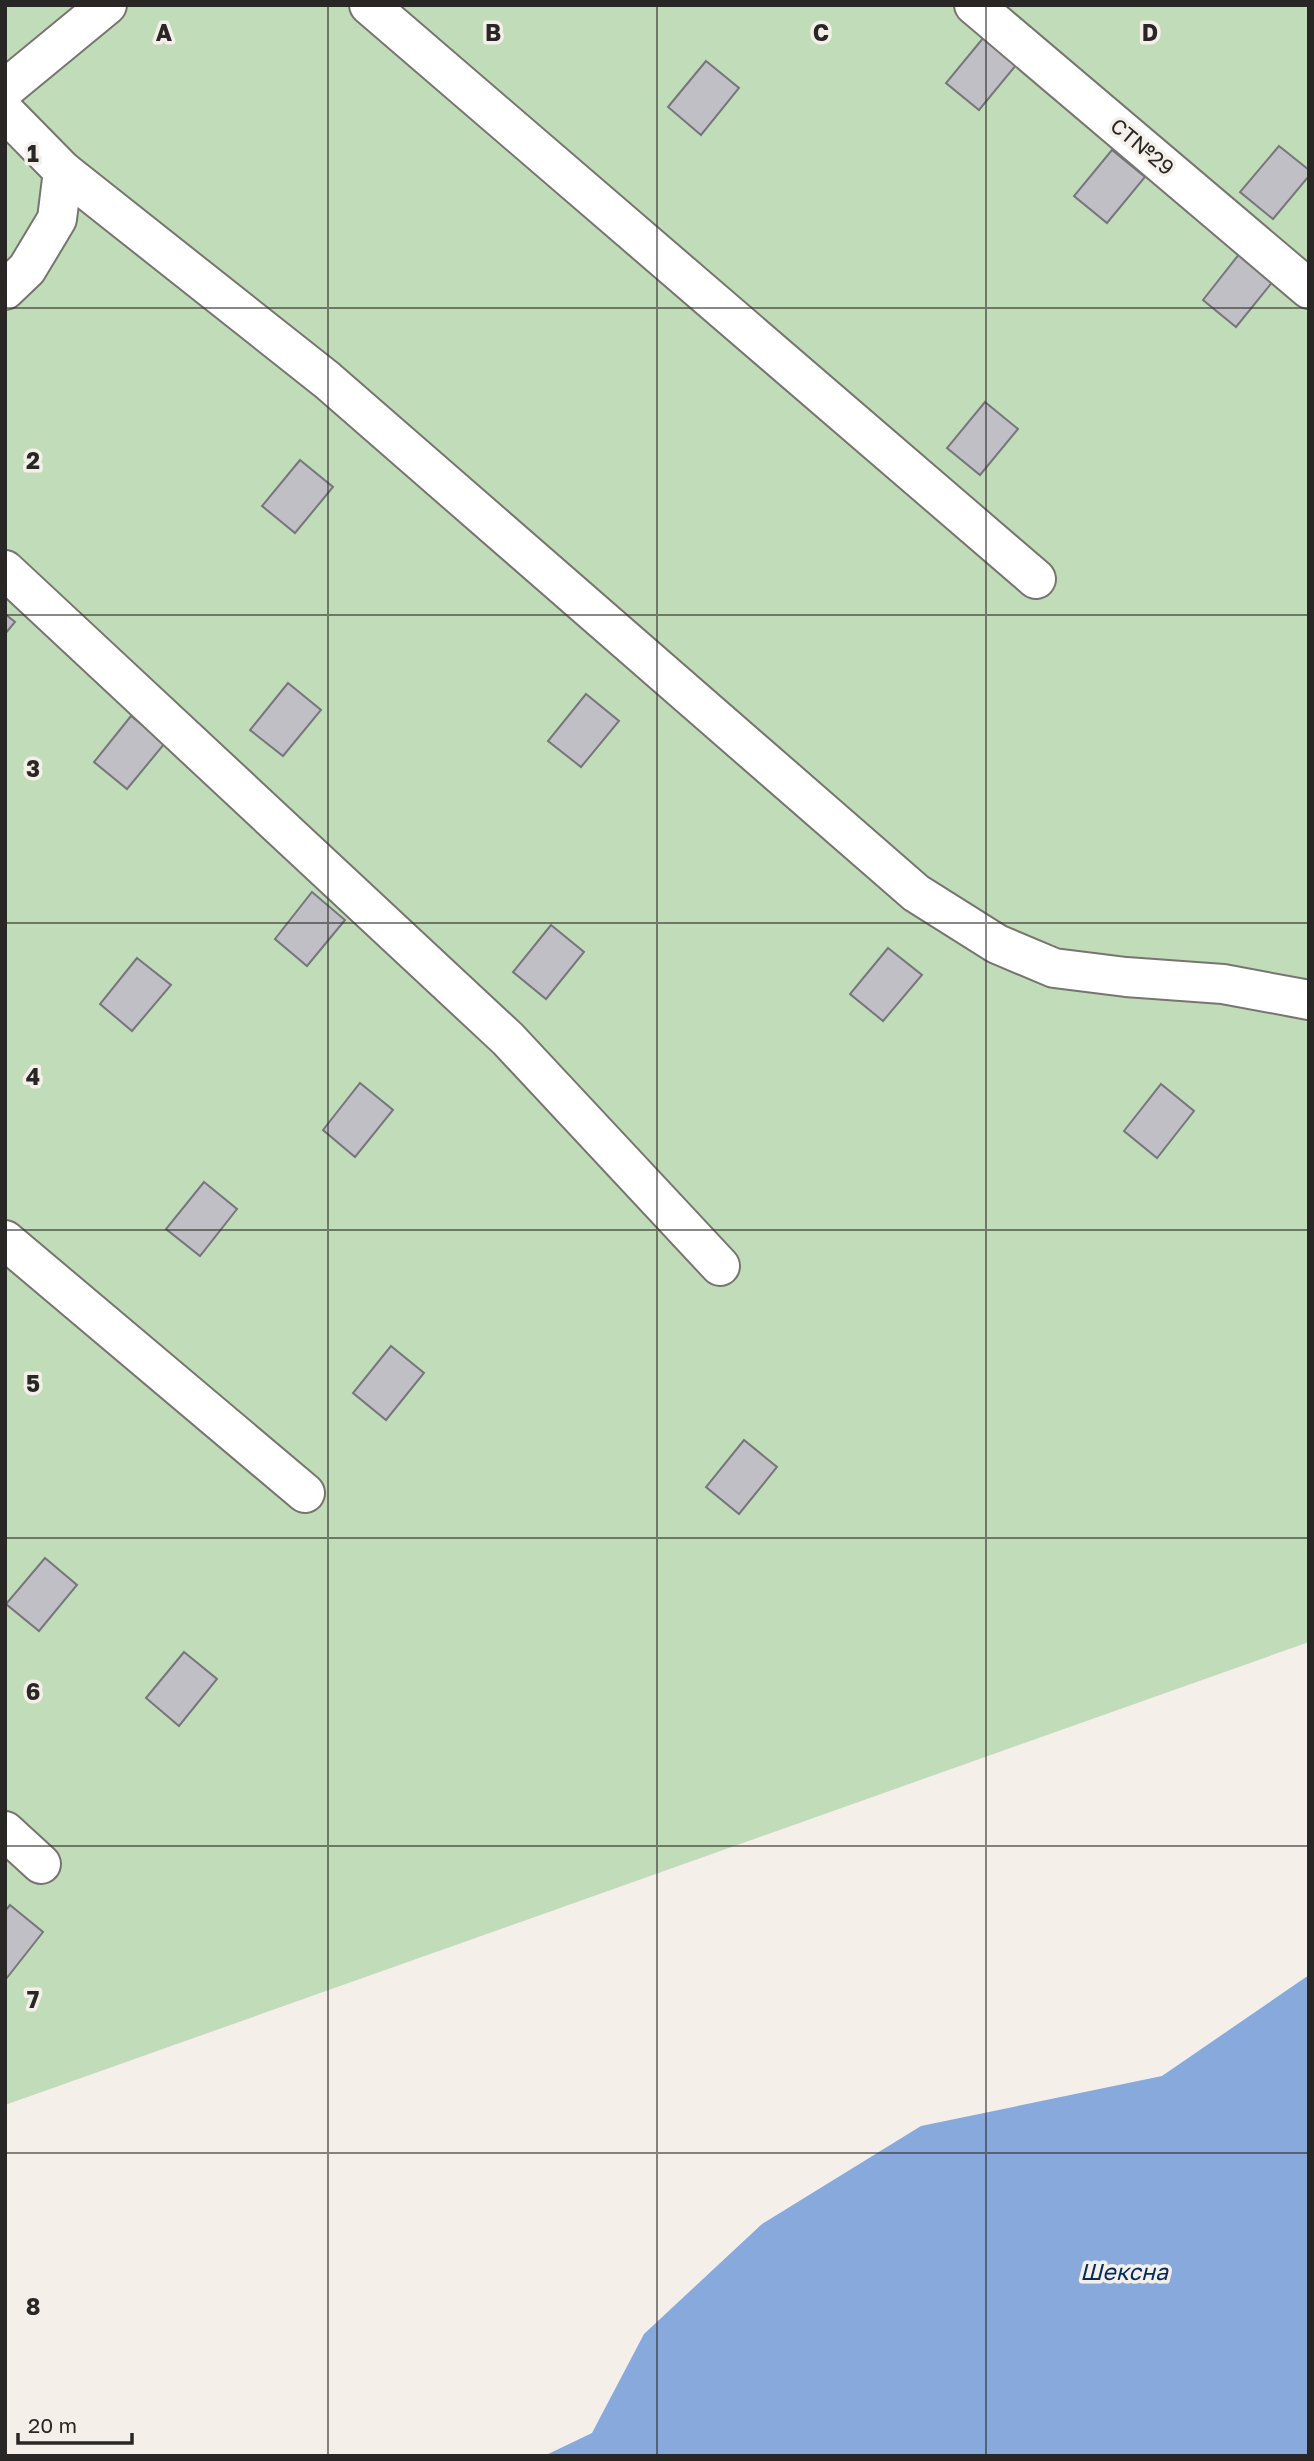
<svg xmlns="http://www.w3.org/2000/svg" width="1314" height="2461" viewBox="0 0 1314 2461" font-family="'Golos Text',sans-serif">
<style>
.green{fill:#c0dcb9}
.water{fill:#88a9db}
.building{fill:#c1bfc6;stroke:#77767c;stroke-width:2}
.lines{fill:none;stroke-linecap:round;stroke-linejoin:round}
.minor-casing{stroke:#78746f;stroke-width:42}
.minor{stroke:#fff;stroke-width:38}
.grid{fill:none;stroke:#292725;stroke-width:2;stroke-opacity:0.55}
.labels{text-anchor:middle;stroke-width:7;stroke-linejoin:round;paint-order:stroke}
.street-label{font-size:21px;fill:#292725;stroke:#f4efe9}
.water-label{font-size:23px;font-style:italic;fill:#022b65;stroke:#f4efe9}
.grid-label{font-size:23px;text-anchor:middle;font-weight:bold;fill:#292725;stroke:#f4efe9;stroke-width:7;stroke-linejoin:round;paint-order:stroke}
</style>
<rect width="100%" height="100%" fill="#f4efe9"/>
<!-- green -->
<polygon class="green" points="5,5 1309,5 1309,1642 5,2105"/>
<!-- water -->
<polygon class="water" points="1309,1975 1309,2456 544,2456 592,2433 644,2334 762,2224 921,2126 1162,2076"/>
<!-- building -->
<g class="building">
<polygon points="984,37 1017,64 979,110 946,83"/>
<polygon points="706,61 739,88 701,135 668,107"/>
<polygon points="1279,146 1309,170 1309,176 1273,219 1240,192"/>
<polygon points="1112,150 1145,177 1107,223 1074,196"/>
<polygon points="1240,253 1274,280 1236,327 1203,300"/>
<polygon points="985,402 1018,429 980,475 947,448"/>
<polygon points="300,460 333,487 295,533 262,506"/>
<polygon points="5,614 15,622 5,634"/>
<polygon points="288,683 321,710 283,756 250,730"/>
<polygon points="586,694 619,721 581,767 548,741"/>
<polygon points="131,716 165,743 127,789 94,762"/>
<polygon points="312,892 345,920 307,966 275,939"/>
<polygon points="551,925 584,952 546,999 513,972"/>
<polygon points="888,948 922,975 883,1021 850,994"/>
<polygon points="137,958 171,985 132,1031 100,1004"/>
<polygon points="360,1083 393,1110 355,1157 323,1130"/>
<polygon points="1161,1084 1194,1111 1157,1158 1124,1131"/>
<polygon points="204,1182 237,1209 200,1256 166,1229"/>
<polygon points="391,1346 424,1373 386,1420 353,1393"/>
<polygon points="744,1440 777,1467 739,1514 706,1487"/>
<polygon points="45,1558 77,1585 39,1631 6,1604"/>
<polygon points="184,1652 217,1679 179,1726 146,1698"/>
<polygon points="10,1905 43,1932 6,1979 5,1911"/>
</g>
<g class="lines">
<!-- minor casing -->
<g class="minor-casing">
<g id="minor">
<polyline points="369,5 1036,579"/>
<polyline points="974,5 1309,289"/>
<polyline points="5,89 107,5"/>
<polyline points="5,112 63,171 327,380 916,893 997,944 1054,968 1126,977 1223,984 1309,1000"/>
<polyline points="5,290 27,269 57,219 63,171"/>
<polyline points="5,570 508,1039 720,1266"/>
<polyline points="5,1240 305,1493"/>
<polyline points="5,1831 41,1864"/>
</g>
</g>
<!-- minor -->
<use href="#minor" class="minor"/>
</g>
<!-- grid -->
<path class="grid" d="M328 5V2456M657 5V2456M986 5V2456M5 308H1309M5 615H1309M5 923H1309M5 1230H1309M5 1538H1309M5 1846H1309M5 2153H1309"/>
<g class="labels">
<!-- street labels -->
<g class="street-label">
<text transform="translate(1142 147) rotate(40)" y="7">СТ№29</text>
</g>
<!-- water labels -->
<g class="water-label">
<text x="1124" y="2280">Шексна</text>
</g>
</g>
<g class="grid-label">
<text x="164" y="41">A</text>
<text x="493" y="41">B</text>
<text x="821" y="41">C</text>
<text x="1150" y="41">D</text>
<text x="33" y="162">1</text>
<text x="33" y="469">2</text>
<text x="33" y="777">3</text>
<text x="33" y="1085">4</text>
<text x="33" y="1392">5</text>
<text x="33" y="1700">6</text>
<text x="33" y="2008">7</text>
<text x="33" y="2315">8</text>
</g>
<!-- border -->
<rect width="1314" height="2461" fill="none" stroke="#292725" stroke-width="14"/>
<!-- scale -->
<path d="M18 2433v10h114v-10" fill="none" stroke="#292725" stroke-width="3.5"/>
<text x="28" y="2433" font-size="21" fill="#292725" stroke="#f4efe9" stroke-width="5" paint-order="stroke">20 m</text>
</svg>
